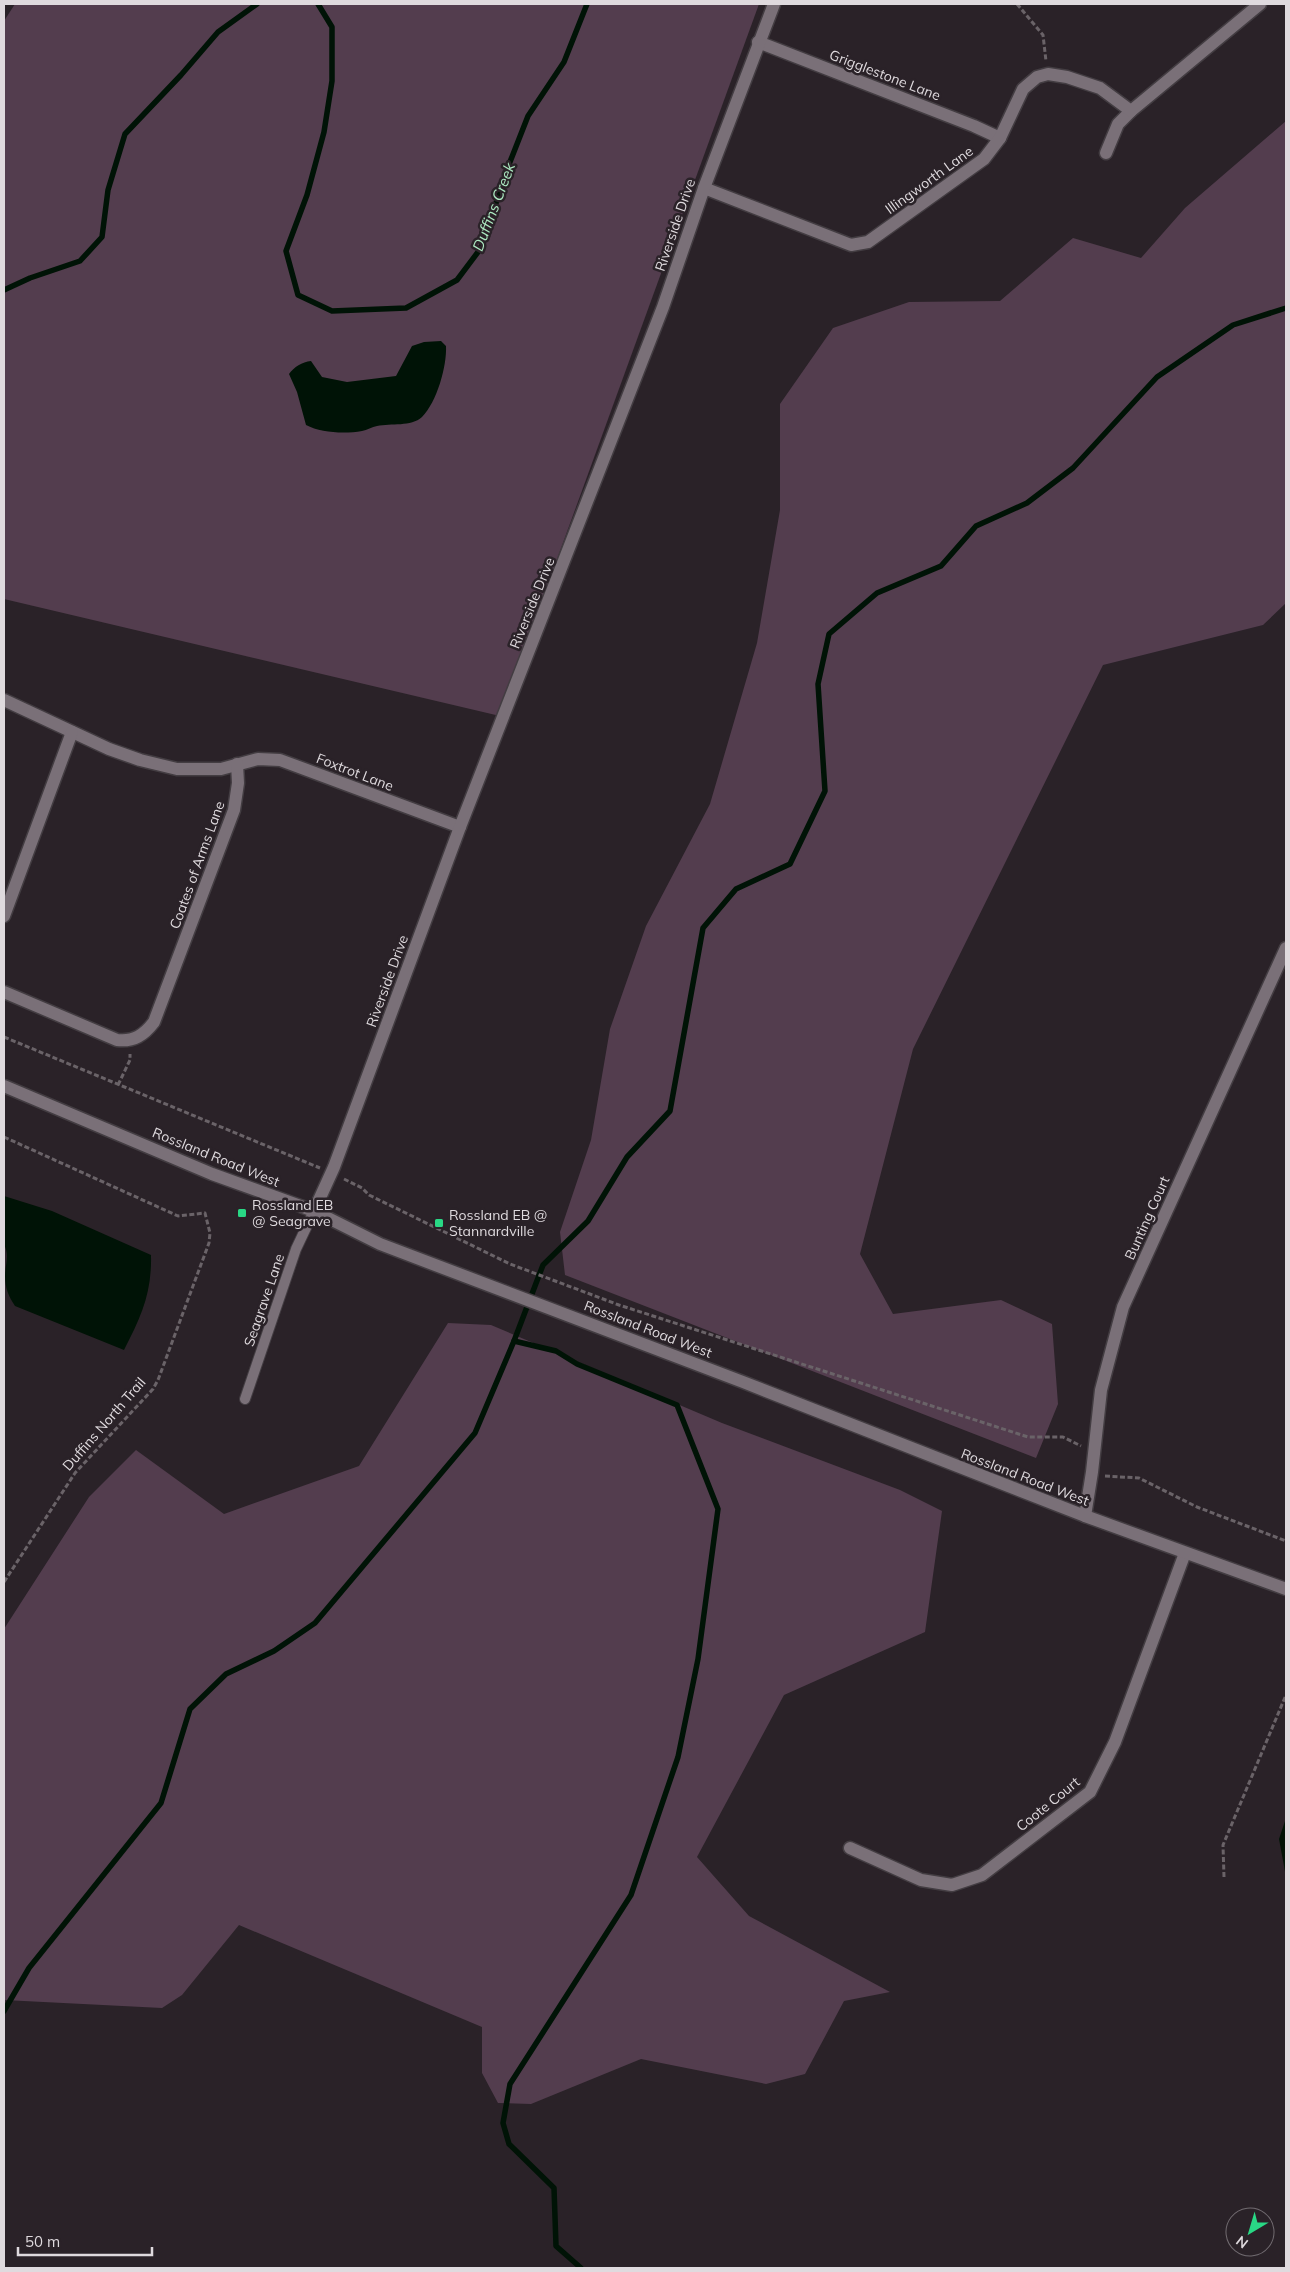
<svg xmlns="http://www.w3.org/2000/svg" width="1290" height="2272" viewBox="0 0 1290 2272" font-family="Mulish,sans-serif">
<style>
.green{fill:#533d4e}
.water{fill:#001306}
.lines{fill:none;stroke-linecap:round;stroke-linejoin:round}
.stream{stroke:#001306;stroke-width:5.5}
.service-casing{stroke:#433d42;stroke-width:12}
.minor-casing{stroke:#433d42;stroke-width:15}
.tertiary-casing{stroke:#433d42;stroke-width:15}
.secondary-casing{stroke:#433d42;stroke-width:15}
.path{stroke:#6a6368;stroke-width:3;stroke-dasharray:5 2.5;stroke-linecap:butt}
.service{stroke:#7a7078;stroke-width:10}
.minor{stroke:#7a7078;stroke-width:12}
.tertiary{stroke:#7a7078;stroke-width:12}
.secondary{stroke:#7a7078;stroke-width:12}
.poi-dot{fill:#29d885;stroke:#2a2228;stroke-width:2}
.labels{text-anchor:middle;stroke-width:5;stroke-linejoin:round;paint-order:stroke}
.street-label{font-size:14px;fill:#dfdade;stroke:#2a2228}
.poi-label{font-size:14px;fill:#dfdade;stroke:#2a2228;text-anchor:start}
.water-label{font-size:15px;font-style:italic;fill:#adeac2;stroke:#2a2228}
</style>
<rect width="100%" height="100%" fill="#2a2228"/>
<!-- green -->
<g class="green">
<polygon points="15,4 759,4 500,716 4,599 4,21"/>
<polygon points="1286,121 1286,603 1263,625 1103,665 913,1049 860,1254 893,1314 1001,1300 1052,1324 1058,1404 1036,1458 565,1275 560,1232 591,1140 610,1029 646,926 710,804 757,643 780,510 780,404 833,328 909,302 1000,301 1073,238 1141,258 1185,208"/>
<polygon points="448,1323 491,1325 722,1423 900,1490 942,1511 925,1632 784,1695 697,1857 749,1916 890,1992 844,2001 805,2074 766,2084 641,2059 531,2104 498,2103 482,2073 482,2027 239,1925 182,1995 162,2008 4,2000 4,1629 89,1497 136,1450 224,1514 359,1466"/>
</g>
<!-- water -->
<g class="water">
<path d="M441 341 446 346C447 366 437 402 422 417 411 427 391 423 377 426 372 427 367 430 362 431 345 434 321 433 306 425L297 392 289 374C294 367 302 362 311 361L322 377 347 382 396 376 412 346 424 342Z"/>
<path d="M4 1196 52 1211 151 1255C152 1293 141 1317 124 1350L15 1306C9 1297 5 1288 5 1276 5 1265 10 1255 4 1245Z"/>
<polygon points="1286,1818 1286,1877 1279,1839"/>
</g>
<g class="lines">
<!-- stream -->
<g class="stream">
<polyline points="318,4 332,27 332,81 324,132 307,195 286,251 298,295 332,311 406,308 457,280 481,248 508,167 528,116 564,62 587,4"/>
<polyline points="4,290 30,278 80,261 102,237 108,190 125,134 181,75 218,32 257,4"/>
<polyline points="514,1341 556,1351 577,1364 677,1405 718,1509 698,1659 678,1757 631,1895 510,2084 503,2123 509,2144 554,2188 556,2246 581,2268"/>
<polyline points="4,2011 29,1968 161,1803 190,1709 226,1674 274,1651 315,1623 475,1433 514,1341 543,1265 588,1221 627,1157 670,1111 703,928 736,889 790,864 825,791 818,684 829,634 877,593 941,566 976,526 1027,503 1073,468 1157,377 1233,325 1286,308"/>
</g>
<!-- service casing -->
<g class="service-casing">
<polyline id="service" points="245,1399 296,1249 314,1211"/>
</g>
<!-- minor casing -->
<g class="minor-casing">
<g id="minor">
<polyline points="758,42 974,126 1000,138"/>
<polyline points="1106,153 1118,124 1131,111"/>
<polyline points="704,188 851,245 868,242 984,159 1000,138 1023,89 1037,77 1048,74 1067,77 1100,88 1131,111 1260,4"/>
<polyline points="4,700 109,749 140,760 177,769 221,769 258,759 280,760 460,827"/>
<polyline points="4,916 72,732"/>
<path d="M4 992 117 1040C134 1042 144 1035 154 1022L234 810 238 783 237 764"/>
<polyline points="1085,1516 1092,1472 1101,1390 1123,1307 1286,948"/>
<polyline points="850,1848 921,1880 952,1885 982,1875 1090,1792 1115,1742 1185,1553"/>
</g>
</g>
<!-- tertiary casing -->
<g class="tertiary-casing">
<polyline id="tertiary" points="314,1211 334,1167 460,827 663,307 704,188 774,4"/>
</g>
<!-- secondary casing -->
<g class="secondary-casing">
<polyline id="secondary" points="4,1086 212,1174 314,1211 380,1244 743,1382 1085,1516 1286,1589"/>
</g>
<!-- path -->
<g class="path">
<polyline points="1017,4 1043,35 1046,61"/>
<polyline points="4,1037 320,1168"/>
<polyline points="118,1085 130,1060 130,1054"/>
<polyline points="4,1137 178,1216 205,1213 210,1233 209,1243 158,1380 153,1389 75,1473 4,1582"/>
<polyline points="344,1179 362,1188 369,1195 510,1264 619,1305 1028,1437 1063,1437 1081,1446"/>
<polyline points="1105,1476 1139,1478 1197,1507 1286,1541"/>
<polyline points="1224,1877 1223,1845 1286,1695"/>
</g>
<!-- service -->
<use href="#service" class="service"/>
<!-- minor -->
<use href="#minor" class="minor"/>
<!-- tertiary -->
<use href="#tertiary" class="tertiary"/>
<!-- secondary -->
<use href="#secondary" class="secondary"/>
</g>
<!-- markers -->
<g class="poi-dot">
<rect x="237" y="1208" width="10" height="10" rx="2.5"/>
<rect x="434" y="1218" width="10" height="10" rx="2.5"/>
</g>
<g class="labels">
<!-- street labels -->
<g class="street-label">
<text transform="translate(885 75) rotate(21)" y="5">Grigglestone Lane</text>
<text transform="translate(929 180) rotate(-36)" y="5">Illingworth Lane</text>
<text transform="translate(675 225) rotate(-71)" y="5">Riverside Drive</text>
<text transform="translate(532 603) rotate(-68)" y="5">Riverside Drive</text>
<text transform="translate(355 772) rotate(21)" y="5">Foxtrot Lane</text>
<text transform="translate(197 865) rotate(-70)" y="5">Coates of Arms Lane</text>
<text transform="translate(387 981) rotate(-70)" y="5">Riverside Drive</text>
<text transform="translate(216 1157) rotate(22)" y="5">Rossland Road West</text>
<text transform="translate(1147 1218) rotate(-66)" y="5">Bunting Court</text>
<text transform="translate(264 1300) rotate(-71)" y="5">Seagrave Lane</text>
<text transform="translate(648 1329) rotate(21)" y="5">Rossland Road West</text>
<text transform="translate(104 1424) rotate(-49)" y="5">Duffins North Trail</text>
<text transform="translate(1025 1477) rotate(21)" y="5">Rossland Road West</text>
<text transform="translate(1048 1804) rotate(-39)" y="5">Coote Court</text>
</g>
<!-- poi labels -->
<g class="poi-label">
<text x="252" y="1210">Rossland EB<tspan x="252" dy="16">@ Seagrave</tspan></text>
<text x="449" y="1220">Rossland EB @<tspan x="449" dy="16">Stannardville</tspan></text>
</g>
<!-- water labels -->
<g class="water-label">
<text transform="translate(494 207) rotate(-69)" y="5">Duffins Creek</text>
</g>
</g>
<!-- border -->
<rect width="1290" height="2272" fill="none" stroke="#dfdade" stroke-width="10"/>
<!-- north arrow -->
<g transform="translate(1250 2232) rotate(218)"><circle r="24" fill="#2a2228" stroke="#726c71"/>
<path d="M0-4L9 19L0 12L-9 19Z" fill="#29d885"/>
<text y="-8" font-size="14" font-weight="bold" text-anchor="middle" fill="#dfdade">N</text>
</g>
<!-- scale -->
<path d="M18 2247v8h134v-8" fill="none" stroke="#dfdade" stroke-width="2.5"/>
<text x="25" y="2247" font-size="15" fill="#dfdade" stroke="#2a2228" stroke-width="4" paint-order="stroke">50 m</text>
</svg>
